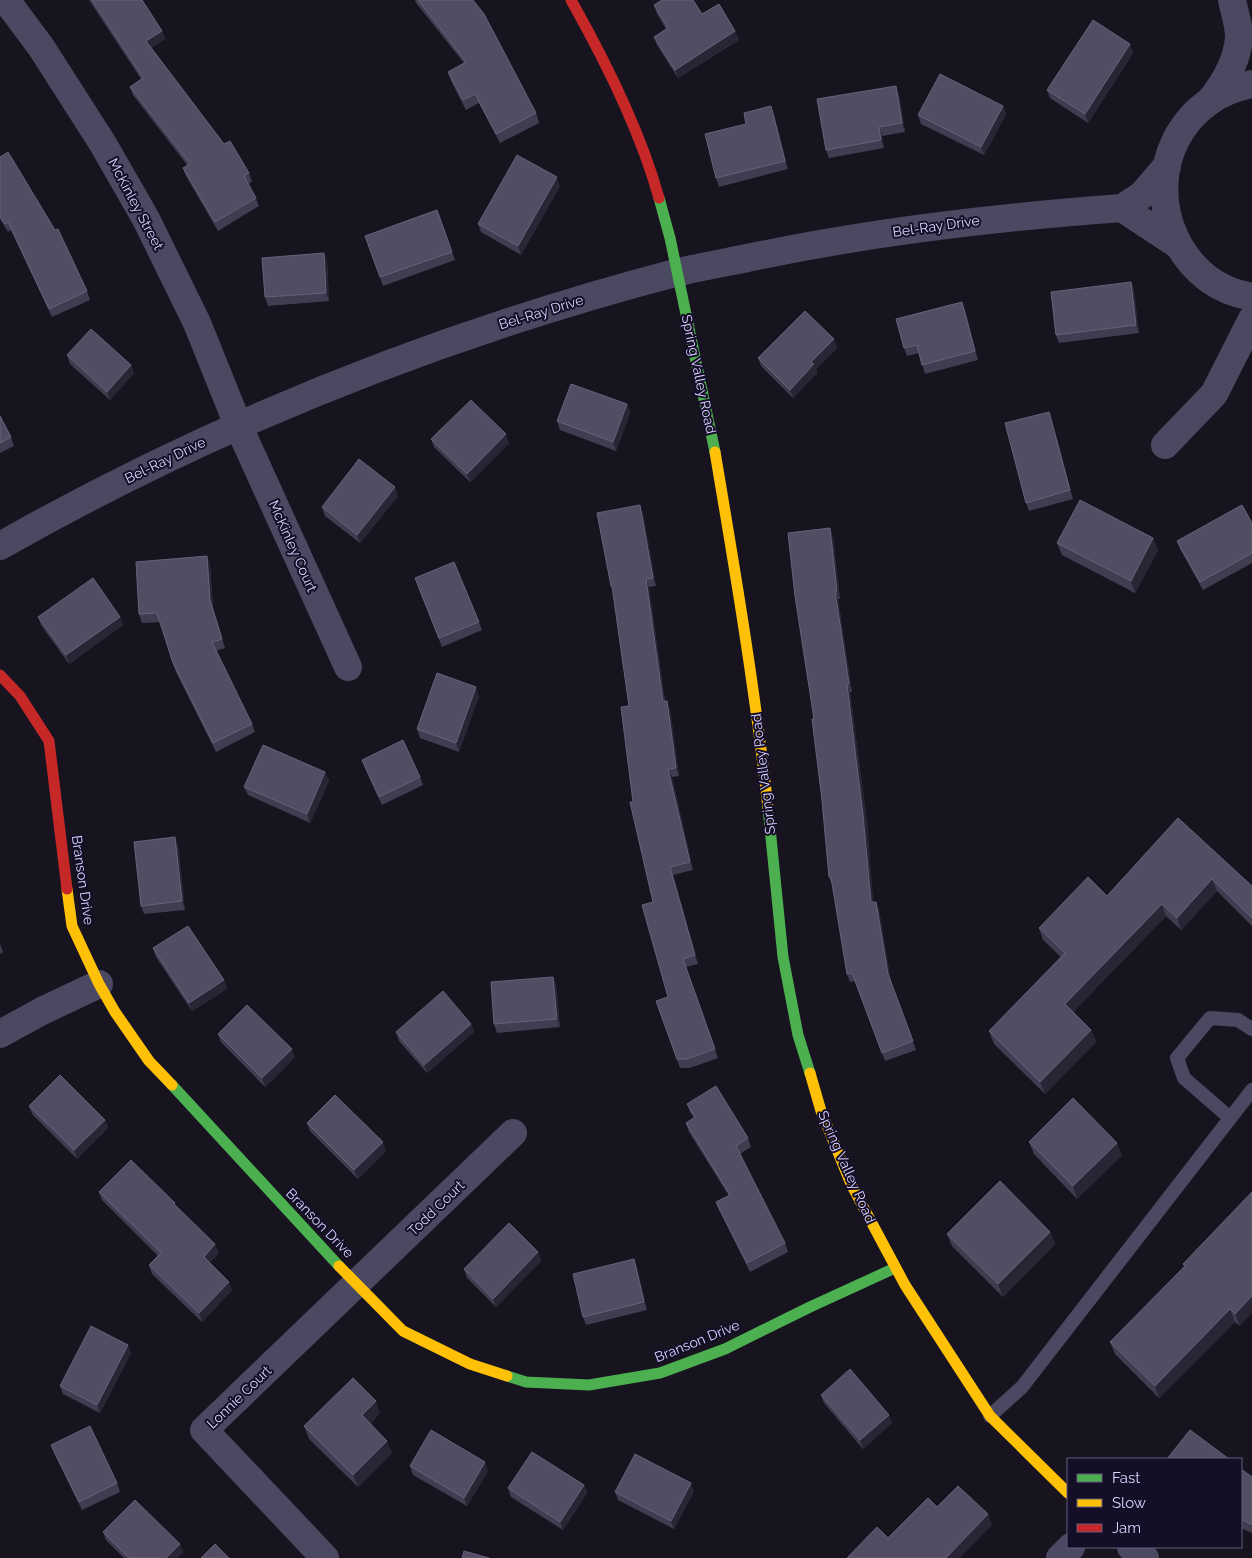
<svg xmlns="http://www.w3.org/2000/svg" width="1252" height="1558" viewBox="0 0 1252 1558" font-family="Raleway,sans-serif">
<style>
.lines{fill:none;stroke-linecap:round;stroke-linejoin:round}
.lane{stroke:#4b4961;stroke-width:14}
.street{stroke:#4b4961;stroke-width:28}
.fast{stroke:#4caf50;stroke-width:11}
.slow{stroke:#ffc107;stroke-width:11}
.jam{stroke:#c62828;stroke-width:11}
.wall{fill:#413c50}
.shaded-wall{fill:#292535}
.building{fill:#514d63;stroke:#67627b}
.labels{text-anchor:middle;stroke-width:4;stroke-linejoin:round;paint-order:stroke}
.street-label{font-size:14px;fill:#dbd3ff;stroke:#140e26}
</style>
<rect width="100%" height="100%" fill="#171420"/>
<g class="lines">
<!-- lane -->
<g class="lane">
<polyline points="1230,1118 1184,1078 1177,1058 1210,1018 1238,1020 1252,1029"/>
<polyline points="990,1416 1022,1387 1252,1090"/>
</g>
<!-- street -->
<g class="street">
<polyline points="6,0 41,47 103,144 146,219 197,323 238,425 348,667"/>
<path d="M1252 84C1237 87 1223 92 1210 101 1149 143 1150 233 1207 278 1220 288 1236 294 1252 297"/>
<path d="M1210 101C1225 82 1238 60 1239 36 1239 24 1234 11 1232 0"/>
<polyline points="1122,208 1178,245"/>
<polyline points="1165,445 1214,394 1252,319"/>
<path d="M0 546C213 425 439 335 675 273 702 266 730 262 757 256 877 231 999 217 1122 208L1142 195 1167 166"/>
<polyline points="0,1034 42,1011 99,984"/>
<polyline points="1131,1547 1145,1558"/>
<polyline points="325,1558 204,1430 513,1133"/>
<polyline points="1060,1558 1071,1547"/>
</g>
<!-- fast -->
<g class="fast">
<polyline points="659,198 670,238 715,452"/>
<polyline points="768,808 783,957 798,1035 810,1073"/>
<polyline points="172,1085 339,1266"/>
<polyline points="507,1376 526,1382 589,1385 660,1373 725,1349 810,1307 895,1268"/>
</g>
<!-- slow -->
<g class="slow">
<path d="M715 452C735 570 755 689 768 808"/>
<polyline points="67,889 72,926 99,984 115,1012 149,1061 172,1085"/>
<polyline points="810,1073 821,1111 851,1184 905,1285 990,1416 1068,1493"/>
<polyline points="339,1266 403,1331 470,1364 507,1376"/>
</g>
<!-- jam -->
<g class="jam">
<path d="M571 0C606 62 640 130 659 198"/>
<polyline points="0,675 20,696 49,741 67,889"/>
</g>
</g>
<!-- wall -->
<g class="wall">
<polygon points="89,0 142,0 162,31 165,39 151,48 224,144 249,173 252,182 248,184 256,198 259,206 218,231 186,176 183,168 187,165 133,95 130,87 141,79"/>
<polygon points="415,0 473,0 536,113 539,123 500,143 479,103 466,110 451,81 448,72 464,63 416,3"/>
<polygon points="654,5 702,14 735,31 739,40 678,78 657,45 654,37 666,29 657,14"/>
<polygon points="1130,44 1133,53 1088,123 1050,98 1047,90"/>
<polygon points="899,94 905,132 882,136 884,148 829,158 826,150"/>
<polygon points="1003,106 1006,114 984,155 921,124 918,115"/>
<polygon points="774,114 788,169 719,187 716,178 746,124"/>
<polygon points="0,157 87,291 90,300 52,317 11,230 8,232 0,219"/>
<polygon points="560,186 521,255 481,232 478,224"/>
<polygon points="437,210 455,260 383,286 365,236"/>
<polygon points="327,261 329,301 268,306 265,297"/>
<polygon points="1131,282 1134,291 1139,333 1059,343 1056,335"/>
<polygon points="965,310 978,360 925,374 919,353 907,356 904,348"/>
<polygon points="834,339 837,348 816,369 817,373 793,398 761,366 758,358"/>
<polygon points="67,355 131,365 134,373 110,400 70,364"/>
<polygon points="627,404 630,413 616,451 560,430 557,421"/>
<polygon points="1049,412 1052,420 1073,499 1029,511 1026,503"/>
<polygon points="0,416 11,437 14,446 0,453"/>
<polygon points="431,439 509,443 470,482 434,447"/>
<polygon points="398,496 360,543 325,516 322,507"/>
<polygon points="643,513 656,586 649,587 665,701 670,709 679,776 672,777 693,870 673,875 698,964 686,967 718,1058 690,1068 680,1068 656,1001 668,997 653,902 633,802 629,706 613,593 611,586"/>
<polygon points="1252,523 1252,563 1203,590 1180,549 1177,541"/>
<polygon points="833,537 840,599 838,599 852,692 850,692 867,823 873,902 876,902 879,910 891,982 916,1050 885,1061 855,981 850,982 847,974 832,885 829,877 814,719"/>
<polygon points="1153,538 1158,550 1135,593 1062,555 1057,543"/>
<polygon points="207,556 210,565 213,608 225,648 216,651 252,724 255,732 216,752 176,672 160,622 142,623 139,614"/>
<polygon points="418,587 479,622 482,630 442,647"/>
<polygon points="38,617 120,617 123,625 69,664 41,625"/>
<polygon points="479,696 459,752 420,738 417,729"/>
<polygon points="362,760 420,777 423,785 382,805 365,768"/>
<polygon points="325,772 329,781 310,823 248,795 244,787"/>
<polygon points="1178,818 1252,886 1252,926 1217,891 1181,930 1166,916 1073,1012 1091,1030 1096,1042 1045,1094 994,1044 989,1031 1061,957 1043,940 1039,928 1107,896"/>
<polygon points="178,845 185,910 144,914 141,906"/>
<polygon points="0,944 3,952 0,954"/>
<polygon points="153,948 224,980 227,989 192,1011 156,957"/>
<polygon points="553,977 556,985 560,1027 497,1033 494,1024"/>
<polygon points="471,1024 474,1032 427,1073 399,1041 396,1032"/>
<polygon points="218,1034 295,1057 265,1087 221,1042"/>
<polygon points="687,1104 748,1138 751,1147 740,1154 785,1243 788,1252 750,1272 719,1210 716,1202 729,1196 689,1132 686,1123 694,1118 690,1112"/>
<polygon points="29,1106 105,1120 108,1128 77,1159 32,1114"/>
<polygon points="307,1123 386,1151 358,1179 310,1131"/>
<polygon points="1029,1142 1122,1155 1077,1199 1034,1154"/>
<polygon points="99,1192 177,1207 219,1253 209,1263 232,1290 202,1322 152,1274 149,1265 158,1256 102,1200"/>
<polygon points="1252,1192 1240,1326 1235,1322 1159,1398 1115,1354 1110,1342 1184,1267 1183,1264"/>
<polygon points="1050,1232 1055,1244 1003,1297 952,1246 947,1234"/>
<polygon points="538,1252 541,1261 496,1307 467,1278 464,1269"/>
<polygon points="634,1259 637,1268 647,1310 586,1325 583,1317"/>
<polygon points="131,1353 100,1413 63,1394 60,1386"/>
<polygon points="821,1395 889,1415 892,1423 863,1449 824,1403"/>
<polygon points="380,1413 370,1424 392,1453 358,1487 309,1439 304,1426"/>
<polygon points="51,1445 117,1483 120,1492 82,1510 54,1453"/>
<polygon points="410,1466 488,1471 467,1506 413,1475"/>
<polygon points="1241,1469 1252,1477 1252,1533 1241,1528"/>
<polygon points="584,1485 587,1493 563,1530 511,1497 508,1488"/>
<polygon points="694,1491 674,1529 618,1500 615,1492"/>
<polygon points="103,1532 180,1544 183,1552 177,1558 124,1558 106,1540"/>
</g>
<!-- shaded-wall -->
<g class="shaded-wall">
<polygon points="162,31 165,39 149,50 146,41"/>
<polygon points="735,31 739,40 678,78 675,70"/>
<polygon points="1130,44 1133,53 1088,123 1085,114"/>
<polygon points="896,86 899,94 905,132 902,123"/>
<polygon points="771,106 774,114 788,169 785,161"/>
<polygon points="1003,106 1006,114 984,155 981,147"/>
<polygon points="879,127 882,136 884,148 881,140"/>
<polygon points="557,177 560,186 521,255 518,246"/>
<polygon points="324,253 327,261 329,301 326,293"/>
<polygon points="1131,282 1134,291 1139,333 1136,325"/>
<polygon points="962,302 965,310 978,360 975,351"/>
<polygon points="834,339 837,348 816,369 817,373 793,398 790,390 811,362"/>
<polygon points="131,365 134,373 110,400 107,392"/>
<polygon points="627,404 630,413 616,451 613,442"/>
<polygon points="1049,412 1052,420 1073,499 1070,490"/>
<polygon points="506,434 509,443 470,482 467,474"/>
<polygon points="395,487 398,496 360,543 357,535"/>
<polygon points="640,505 643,513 656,586 653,578"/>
<polygon points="830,528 833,537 840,599 837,591"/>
<polygon points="1153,538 1158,550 1135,593 1131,581"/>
<polygon points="207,556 210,565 213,608 225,648 210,600"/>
<polygon points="646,579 649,587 666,710 663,701"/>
<polygon points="835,591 838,599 852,692 849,684"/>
<polygon points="120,617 123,625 69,664 66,655"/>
<polygon points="847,684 850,692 867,823 874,911 871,902"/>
<polygon points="476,687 479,696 459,752 456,743"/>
<polygon points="667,701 670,709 679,776 676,768"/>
<polygon points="668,769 672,777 693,870 690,862"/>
<polygon points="325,772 329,781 310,823 307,814"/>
<polygon points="175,837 178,845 185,910 182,901"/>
<polygon points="670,867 673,875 698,964 695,955"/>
<polygon points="1212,879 1217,891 1181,930 1177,918"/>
<polygon points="876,902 879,910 891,982 888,974"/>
<polygon points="1162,904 1166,916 1069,1016 1065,1004"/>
<polygon points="553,977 556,985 560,1027 557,1019"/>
<polygon points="224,980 227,989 192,1011 189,1003"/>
<polygon points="471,1024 474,1032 427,1073 424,1065"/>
<polygon points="1091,1030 1096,1042 1045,1094 1040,1082"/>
<polygon points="292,1049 295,1057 265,1087 262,1078"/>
<polygon points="105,1120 108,1128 77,1159 74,1150"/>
<polygon points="383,1142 386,1151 358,1179 354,1170"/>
<polygon points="1117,1143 1122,1155 1077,1199 1073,1186"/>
<polygon points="1050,1232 1055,1244 1003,1297 998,1284"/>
<polygon points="215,1244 219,1253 207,1265 204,1257"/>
<polygon points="538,1252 541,1261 496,1307 493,1299"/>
<polygon points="634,1259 637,1268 647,1310 644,1302"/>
<polygon points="229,1282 232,1290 202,1322 199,1313"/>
<polygon points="1252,1296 1252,1313 1240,1326 1235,1314"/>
<polygon points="1230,1309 1235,1322 1159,1398 1155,1386"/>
<polygon points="128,1345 131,1353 100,1413 97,1405"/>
<polygon points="376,1401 380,1413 366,1428 362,1415"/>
<polygon points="889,1415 892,1423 863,1449 860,1440"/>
<polygon points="387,1441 392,1453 358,1487 353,1475"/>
<polygon points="485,1462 488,1471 467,1506 464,1498"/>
<polygon points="691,1483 694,1491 674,1529 671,1521"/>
<polygon points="584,1485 587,1493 563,1530 560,1522"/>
<polygon points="988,1514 992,1525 960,1558 946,1558"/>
<polygon points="180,1544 183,1552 177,1558 166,1558"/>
</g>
<!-- building -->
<g class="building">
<polygon points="92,0 142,0 162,31 146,41 224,144 230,141 249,173 244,176 256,198 215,222 183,168 190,164 130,87 143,78"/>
<polygon points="418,0 473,0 484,14 536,113 496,134 475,94 463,100 448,72 466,62"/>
<polygon points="662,0 693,0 702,14 719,4 735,31 675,70 654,37 668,28 654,5"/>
<polygon points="1093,20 1130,44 1085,114 1047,90"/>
<polygon points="940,74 1003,106 981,147 918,115"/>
<polygon points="896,86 902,123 879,127 881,140 826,150 817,99"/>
<polygon points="771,106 785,161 716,178 705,134 746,124 744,113"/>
<polygon points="8,152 55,230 58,229 87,291 49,309 8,222 5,224 0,216 0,157"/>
<polygon points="517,155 557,177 518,246 478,224"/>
<polygon points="437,210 452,252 380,277 365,236"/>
<polygon points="324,253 326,293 265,297 262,258"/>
<polygon points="1131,282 1136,325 1056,335 1051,292"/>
<polygon points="962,302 975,351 922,365 917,345 904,348 896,319"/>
<polygon points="805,311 834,339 811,362 814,364 790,390 758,358"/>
<polygon points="91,329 131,365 107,392 67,355"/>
<polygon points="571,384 627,404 613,442 557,421"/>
<polygon points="471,400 506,434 467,474 431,439"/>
<polygon points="1049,412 1070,490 1026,503 1005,423"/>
<polygon points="0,416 11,437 0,443"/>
<polygon points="359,459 395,487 357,535 322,507"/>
<polygon points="1080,500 1153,538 1131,581 1057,543"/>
<polygon points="640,505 653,578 646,579 663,701 667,701 676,768 668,769 690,862 670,867 695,955 683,959 715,1049 687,1059 677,1059 656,1001 668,997 642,905 653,902 630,802 633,802 621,707 629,706 612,586 611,586 597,513"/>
<polygon points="1242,505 1252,523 1252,553 1200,582 1177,541"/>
<polygon points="830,528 837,591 835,591 849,684 847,684 863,815 871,902 876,902 888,974 913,1041 882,1053 852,973 847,974 831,877 829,877 822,800 812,719 814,719 795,596 788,533"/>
<polygon points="207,556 210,600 222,639 212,642 252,724 213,743 173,663 157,613 139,614 136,562"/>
<polygon points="454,562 479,622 439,638 415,578"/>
<polygon points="93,578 120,617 66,655 38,617"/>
<polygon points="437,673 476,687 456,743 417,729"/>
<polygon points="403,740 420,777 379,797 362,760"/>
<polygon points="263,745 325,772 307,814 244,787"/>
<polygon points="1178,818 1252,886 1252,918 1212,879 1177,918 1162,904 1065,1004 1091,1030 1040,1082 989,1031 1065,953 1039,928 1088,877 1107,896"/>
<polygon points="175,837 182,901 141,906 134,842"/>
<polygon points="188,926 224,980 189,1003 153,948"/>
<polygon points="553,977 557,1019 494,1024 491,982"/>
<polygon points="443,991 471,1024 424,1065 396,1032"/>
<polygon points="247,1005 292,1049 262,1078 218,1034"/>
<polygon points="60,1075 105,1120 74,1150 29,1106"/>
<polygon points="716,1086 748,1138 736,1146 785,1243 747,1263 716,1202 730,1195 686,1123 695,1117 687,1104"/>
<polygon points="335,1095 383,1142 354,1170 307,1123"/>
<polygon points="1073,1098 1117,1143 1073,1186 1029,1142"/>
<polygon points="131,1160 175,1203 174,1204 215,1244 204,1257 229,1282 199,1313 149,1265 161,1253 99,1192"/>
<polygon points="1000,1181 1050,1232 998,1284 947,1234"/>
<polygon points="1252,1192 1252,1296 1235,1314 1230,1309 1155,1386 1110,1342 1185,1266 1183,1264"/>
<polygon points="509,1223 538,1252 493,1299 464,1269"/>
<polygon points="634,1259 644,1302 583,1317 573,1274"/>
<polygon points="91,1326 128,1345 97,1405 60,1386"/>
<polygon points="850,1369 889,1415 860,1440 821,1395"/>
<polygon points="353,1378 376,1401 362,1415 387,1441 353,1475 304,1426"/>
<polygon points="90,1426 117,1483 79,1502 51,1445"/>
<polygon points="431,1430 485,1462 464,1498 410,1466"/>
<polygon points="1190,1430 1229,1459 1167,1459"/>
<polygon points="532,1452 584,1485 560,1522 508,1488"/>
<polygon points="635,1454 691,1483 671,1521 615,1492"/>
<polygon points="1241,1469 1252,1477 1252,1525 1241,1519"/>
<polygon points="958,1486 988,1514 946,1558 847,1558 877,1527 888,1538 928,1498 937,1507"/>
<polygon points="135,1500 180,1544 166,1558 129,1558 103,1532"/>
<polygon points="215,1544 229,1558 201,1558"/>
<polygon points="464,1551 489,1558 462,1558"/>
</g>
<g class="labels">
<!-- street labels -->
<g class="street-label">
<text transform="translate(136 204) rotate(62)" y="5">McKinley Street</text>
<text transform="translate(936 226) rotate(-8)" y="5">Bel-Ray Drive</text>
<text transform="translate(541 312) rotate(-17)" y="5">Bel-Ray Drive</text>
<text transform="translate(699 374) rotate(78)" y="5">Spring Valley Road</text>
<text transform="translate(165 460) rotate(-26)" y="5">Bel-Ray Drive</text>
<text transform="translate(293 546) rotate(66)" y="5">McKinley Court</text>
<text transform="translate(763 774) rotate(-97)" y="5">Spring Valley Road</text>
<text transform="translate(83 880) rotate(82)" y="5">Branson Drive</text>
<text transform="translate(847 1167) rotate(66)" y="5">Spring Valley Road</text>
<text transform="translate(436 1208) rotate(-44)" y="5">Todd Court</text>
<text transform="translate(320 1223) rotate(46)" y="5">Branson Drive</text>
<text transform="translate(697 1341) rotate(-22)" y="5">Branson Drive</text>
<text transform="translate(239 1397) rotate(-44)" y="5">Lonnie Court</text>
</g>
</g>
<!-- legend -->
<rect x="1067" y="1458" width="175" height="90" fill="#140e26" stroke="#645d7d"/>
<rect x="1077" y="1474" width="25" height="8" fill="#4caf50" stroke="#645d7d"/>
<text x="1112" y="1483" font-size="15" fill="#dbd3ff">Fast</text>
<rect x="1077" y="1499" width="25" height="8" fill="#ffc107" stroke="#645d7d"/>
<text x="1112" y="1508" font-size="15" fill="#dbd3ff">Slow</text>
<rect x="1077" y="1524" width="25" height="8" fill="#c62828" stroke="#645d7d"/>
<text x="1112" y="1533" font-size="15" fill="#dbd3ff">Jam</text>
</svg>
